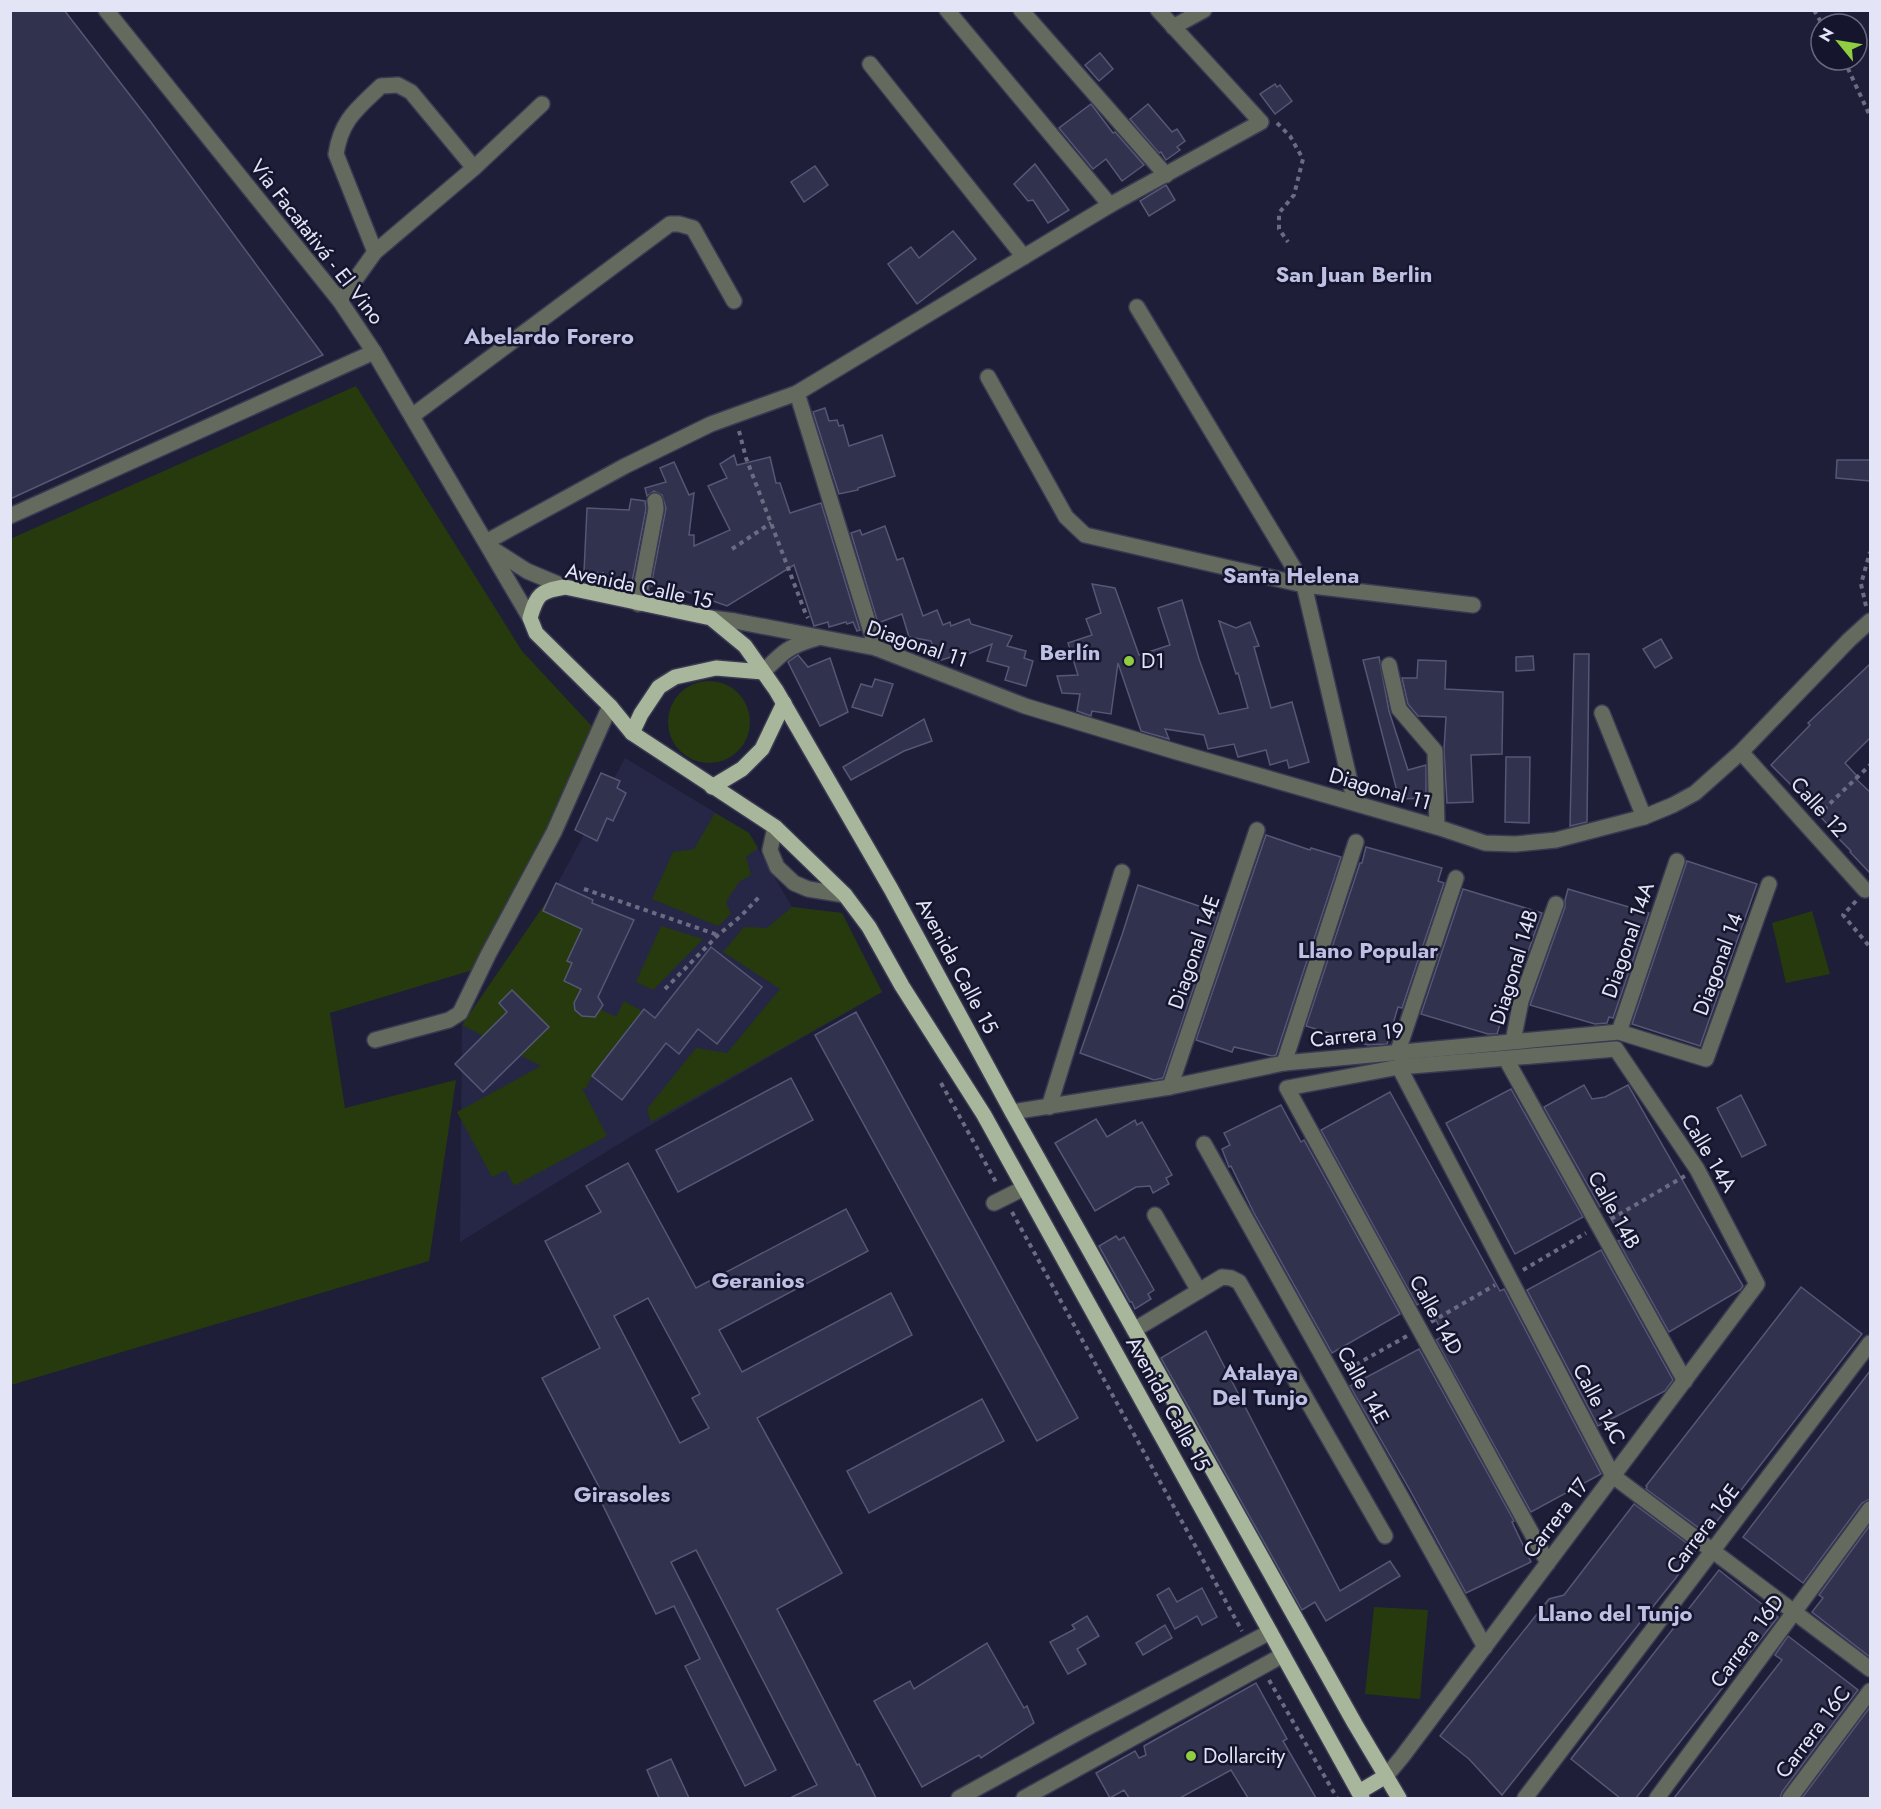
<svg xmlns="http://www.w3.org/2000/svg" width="1881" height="1809" viewBox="0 0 1881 1809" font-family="Jost,sans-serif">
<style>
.built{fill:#262646}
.green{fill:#263a0e}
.building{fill:#31324d;stroke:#555775;stroke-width:1.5;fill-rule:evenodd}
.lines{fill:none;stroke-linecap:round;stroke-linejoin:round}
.minor-casing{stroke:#3a3a53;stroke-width:18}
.major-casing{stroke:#3a3a53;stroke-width:18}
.path{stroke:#6b6c83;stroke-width:4;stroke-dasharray:4.5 4.5;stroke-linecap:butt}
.minor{stroke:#646b5e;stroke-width:15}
.major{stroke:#a8b69b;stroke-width:15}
.poi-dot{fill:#90cd41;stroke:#15152e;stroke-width:2}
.labels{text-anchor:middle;stroke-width:5;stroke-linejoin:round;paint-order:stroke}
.street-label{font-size:21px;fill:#e3e5f7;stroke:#15152e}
.poi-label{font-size:21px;fill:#e3e5f7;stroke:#15152e;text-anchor:start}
.neighbourhood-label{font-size:22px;font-weight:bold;fill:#bdc0e3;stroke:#15152e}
</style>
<rect width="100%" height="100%" fill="#1e1e38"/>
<!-- built -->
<polygon class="built" points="625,758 749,833 792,907 842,913 882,992 632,1136 460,1242 462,1025 553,892"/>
<!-- green -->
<g class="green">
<polygon points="356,386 522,651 600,735 476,969 330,1013 345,1108 456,1080 429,1261 11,1385 10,539"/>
<circle cx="709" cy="722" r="41"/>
<polygon points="715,813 749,833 758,848 746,857 751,875 739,882 726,902 731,914 718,926 652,899 673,852 694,849"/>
<polygon points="553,892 600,912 586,982 580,999 616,1017 624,1001 642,1011 600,1064 592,1076 586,1089 582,1088 607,1136 514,1186 506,1170 492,1177 457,1112 541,1066 462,1025"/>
<polygon points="792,907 842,913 882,992 651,1122 647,1109 696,1048 727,1053 780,989 723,952 744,927 767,928"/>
<polygon points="1812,911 1830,974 1786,983 1772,923"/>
<polygon points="661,926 703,939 653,990 636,982"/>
<polygon points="1374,1607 1428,1610 1420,1699 1365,1694"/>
</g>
<!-- building -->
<g class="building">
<polygon points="10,10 64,10 150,121 323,355 10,499"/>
<polygon points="1100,53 1113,69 1099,81 1085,65"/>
<polygon points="1275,84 1277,87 1280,85 1292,101 1275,114 1260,94"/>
<polygon points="1091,104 1113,133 1115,132 1144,165 1122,181 1106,159 1093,169 1059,128"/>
<polygon points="1148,104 1172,132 1177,129 1185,141 1177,147 1180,150 1166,160 1161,152 1159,153 1130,119"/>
<polygon points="1035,164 1069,210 1048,223 1033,200 1028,201 1014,184"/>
<polygon points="815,166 828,185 804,202 791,182"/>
<polygon points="1166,185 1175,200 1149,216 1140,201"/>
<polygon points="953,231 976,259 917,304 888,264 911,247 919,258"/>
<polygon points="825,408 829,421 837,420 839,426 843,425 849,446 882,435 895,476 858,488 858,490 839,494 813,412"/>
<polygon points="734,455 737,465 770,457 776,483 780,483 790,513 821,503 860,630 857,631 853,622 847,624 846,622 829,627 828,622 814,626 794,565 727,606 685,591 651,586 666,508 662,495 654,491 647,496 645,488 666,482 660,468 674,462 689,495 694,493 689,535 694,535 694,546 730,530 708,486 727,478 720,464"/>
<polygon points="1837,460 1870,460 1870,481 1836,478"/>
<polygon points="631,499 645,501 646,509 632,582 602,576 603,573 584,572 587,508 629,510"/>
<polygon points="885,526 897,560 903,558 923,616 937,610 943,625 950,622 951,626 969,619 971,624 1012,636 1007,646 1026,651 1024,658 1033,661 1026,686 1005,680 1009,667 987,661 992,644 968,654 967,652 938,661 931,641 909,637 902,614 878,623 851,533 860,530 862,535"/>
<polygon points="1092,584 1115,588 1139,655 1170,645 1158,608 1182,600 1199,659 1219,714 1248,708 1238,673 1236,674 1219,621 1236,628 1250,622 1259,646 1254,647 1271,708 1292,702 1309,762 1289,768 1287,760 1270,765 1266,750 1238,757 1234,744 1208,749 1204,735 1165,729 1169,739 1141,731 1118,663 1111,714 1092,711 1091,716 1077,711 1080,694 1062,693 1057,676 1078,675 1068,643 1092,635 1086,619 1101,613"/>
<polygon points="1661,639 1672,658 1655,668 1643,649"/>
<polygon points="1574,654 1589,654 1587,822 1570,826"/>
<polygon points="798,655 808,667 830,658 848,712 820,726 788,662"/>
<polygon points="1533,656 1534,670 1516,671 1516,657"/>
<polygon points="1379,657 1389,711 1408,770 1426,765 1426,798 1399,799 1363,660"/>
<polygon points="1418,660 1446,661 1445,689 1503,692 1502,754 1471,755 1473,802 1447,803 1444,750 1446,717 1418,716 1408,704 1402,678 1417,678"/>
<polygon points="1870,664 1870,738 1845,763 1857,776 1855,778 1870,792 1870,873 1850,852 1851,851 1827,827 1829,826 1794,788 1771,765 1810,725 1808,723"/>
<polygon points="875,679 893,684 882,716 852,707 861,684 872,687"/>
<polygon points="924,719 932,741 904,751 851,780 843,767"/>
<polygon points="1506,757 1530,757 1529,823 1505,822"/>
<polygon points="601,773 620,781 617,788 626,793 613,821 607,818 597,841 575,830"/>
<polygon points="1266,835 1310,850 1311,848 1341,857 1276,1055 1272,1056 1234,1047 1232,1052 1196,1040"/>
<polygon points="1366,847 1442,868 1438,881 1444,883 1402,1008 1398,1007 1387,1044 1368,1045 1306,1026 1360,863 1362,863"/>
<polygon points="1687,861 1757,884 1700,1046 1632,1024"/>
<polygon points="556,883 593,900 592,903 634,920 598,997 603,1005 595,1017 582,1016 575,1010 574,1003 581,989 564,981 572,963 567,961 582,929 543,911"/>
<polygon points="1138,885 1219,913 1163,1078 1154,1080 1080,1053 1122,935"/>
<polygon points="1463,889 1542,913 1511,999 1508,998 1497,1034 1488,1034 1421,1014"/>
<polygon points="1568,889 1649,913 1613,1018 1609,1017 1607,1023 1595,1024 1530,1005 1565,907 1565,900"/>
<polygon points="711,947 762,987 717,1044 698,1029 679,1054 666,1043 622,1100 592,1076 644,1009 655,1018"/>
<polygon points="512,990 549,1027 483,1092 455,1064 507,1012 499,1003"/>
<polygon points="856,1012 1078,1418 1037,1441 815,1035"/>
<polygon points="791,1078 813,1120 678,1192 656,1150"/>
<polygon points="1584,1085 1592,1099 1605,1097 1628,1085 1743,1286 1740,1290 1669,1332 1618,1241 1623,1239 1603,1205 1600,1207 1544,1107"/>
<polygon points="1511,1089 1583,1217 1515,1254 1446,1123"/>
<polygon points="1390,1092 1500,1291 1504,1289 1601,1474 1531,1512 1436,1340 1444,1336 1430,1308 1426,1310 1422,1302 1417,1305 1321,1130"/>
<polygon points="1741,1095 1766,1145 1742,1157 1717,1108"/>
<polygon points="1281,1105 1301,1142 1304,1140 1400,1314 1332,1353 1254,1213 1231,1166 1229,1167 1222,1149 1230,1145 1224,1133"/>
<polygon points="1096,1119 1107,1137 1135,1120 1137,1125 1142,1122 1172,1175 1166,1178 1169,1184 1153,1193 1150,1186 1136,1187 1095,1211 1055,1143"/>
<path d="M628 1163 696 1288 846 1209 868 1251 719 1330 742 1372 891 1293 912 1335 757 1418 842 1573 777 1609 857 1765 859 1764 876 1798H790L817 1785 696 1550 671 1562 776 1770 745 1786 685 1666 700 1659 674 1606 656 1614 595 1489 599 1487 542 1378 600 1348 545 1241 601 1212 586 1186ZM648 1298 700 1394 692 1398 709 1428 680 1443 614 1316Z"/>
<polygon points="1116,1236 1119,1240 1124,1237 1154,1290 1148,1294 1151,1299 1135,1309 1132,1302 1130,1302 1099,1246"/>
<polygon points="1601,1250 1673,1380 1665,1391 1598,1426 1527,1290"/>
<polygon points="1801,1287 1862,1334 1707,1534 1646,1489 1647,1487 1646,1486"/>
<polygon points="1206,1331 1340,1591 1390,1561 1400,1576 1326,1621 1315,1602 1302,1610 1161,1358"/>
<polygon points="1419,1349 1514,1521 1512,1522 1531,1562 1466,1593 1411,1492 1350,1386"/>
<polygon points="1870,1371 1870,1499 1862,1503 1803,1583 1743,1537"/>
<polygon points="982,1399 1004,1441 869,1513 847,1471"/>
<polygon points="1634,1504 1696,1550 1675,1579 1502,1795 1469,1759 1440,1736 1549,1599 1564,1595"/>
<polygon points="1870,1525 1870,1657 1812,1612 1823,1598 1819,1595"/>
<polygon points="1719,1570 1778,1617 1636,1798 1620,1798 1571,1759"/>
<polygon points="1169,1588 1177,1602 1202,1588 1217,1617 1202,1625 1197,1616 1175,1629 1157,1595"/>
<polygon points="1087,1616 1099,1636 1077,1649 1086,1664 1068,1674 1050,1642 1075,1629 1072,1625"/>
<polygon points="1165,1625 1172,1638 1143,1655 1136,1643"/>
<polygon points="1788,1636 1858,1690 1782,1792 1780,1798 1674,1798 1782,1660 1775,1655"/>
<polygon points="987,1643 1024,1708 1027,1706 1034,1723 981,1758 979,1755 922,1787 874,1701 910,1681 914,1689"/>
<polygon points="1256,1683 1287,1739 1283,1741 1316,1798 1248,1798 1231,1770 1180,1798 1129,1798 1124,1790 1110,1798 1096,1773 1135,1751 1139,1758 1146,1755 1144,1746"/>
<polygon points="1870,1707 1870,1798 1802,1798"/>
<polygon points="671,1759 689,1798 659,1798 647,1770"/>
</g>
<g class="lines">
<!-- minor casing -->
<g class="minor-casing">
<g id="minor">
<polyline points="106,10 340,301 374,352 530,618"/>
<polyline points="947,10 1110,205"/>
<polyline points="1021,10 1166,175"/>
<polyline points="1173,27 1204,10"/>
<polyline points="870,64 1024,257"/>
<path d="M375 252 336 154C341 120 357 109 381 86L398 85 411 92 474 168"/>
<polyline points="340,301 375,252 474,168 542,104"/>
<polyline points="1137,307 1304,585 1355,803"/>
<polyline points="988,377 1066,517 1085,535 1304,585 1473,605"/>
<polyline points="797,393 876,648"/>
<polyline points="412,416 670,224 679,224 693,228 734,301"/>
<polyline points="10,516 374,352"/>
<polyline points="486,542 625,466 711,424 797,393 1110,205 1261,122 1158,10"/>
<polyline points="491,548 527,571 565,587"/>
<polyline points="638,604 656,509 655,501"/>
<polyline points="711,618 735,621 876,648 1025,706 1177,752 1437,827 1485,843 1515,844 1556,840 1644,817 1673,805 1695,793 1741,752 1849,640 1870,621"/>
<polyline points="1389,665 1399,709 1435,751 1437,827"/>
<path d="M763 672C784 651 789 646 817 638"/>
<polyline points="1602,713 1644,817"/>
<polyline points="1741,752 1865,890"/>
<polyline points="775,827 770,850 777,867 794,883 808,889 845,895"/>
<polyline points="1619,1032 1677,861"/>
<polyline points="375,1040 449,1020 460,1013 488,955 554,832 610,706"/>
<polyline points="1513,1041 1521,1001 1556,904"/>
<polyline points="1398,1051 1456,878"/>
<polyline points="1506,1059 1685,1381"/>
<polyline points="1284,1063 1356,842"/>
<polyline points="1399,1067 1613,1476 1870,1669"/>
<polyline points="1170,1087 1257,830"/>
<polyline points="1049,1107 1122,872"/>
<polyline points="1012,1112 1170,1087 1284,1063 1619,1032 1706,1059 1769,884"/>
<polyline points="1204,1144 1485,1647"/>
<polyline points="994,1203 1024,1188"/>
<polyline points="1155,1215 1199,1291"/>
<polyline points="1134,1330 1222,1277 1231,1278 1239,1282 1385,1536"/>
<polyline points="1386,1776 1402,1757 1757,1284 1697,1169 1616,1049 1399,1067 1287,1088 1548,1563"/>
<polyline points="959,1798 1081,1731 1270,1632"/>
<polyline points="1024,1798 1283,1655"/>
<polyline points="1525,1798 1870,1343"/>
<polyline points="1657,1798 1870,1509"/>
<polyline points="1790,1798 1870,1691"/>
</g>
</g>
<!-- major casing -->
<g class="major-casing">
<g id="major">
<polyline points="632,733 641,714 659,687 675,677 716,668 763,672"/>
<polyline points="712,787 742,769 762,749 784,703"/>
<polyline points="1359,1792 1386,1776"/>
<path d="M1362 1798 984 1115 902 986 869 927 845 895 775 827 632 733 610 706 536 633 530 618C537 594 540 591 565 587L711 618 745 646 776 690 891 889 1012 1112 1355 1724 1399 1798"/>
</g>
</g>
<!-- path -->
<g class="path">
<polyline points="1814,10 1822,24"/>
<polyline points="1844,60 1870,116"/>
<polyline points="1277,123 1290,136 1303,159 1294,195 1279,213 1279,229 1288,242"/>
<polyline points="739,431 746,458 805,612 808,618"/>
<polyline points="732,549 771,523"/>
<polyline points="1866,606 1861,584 1870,552"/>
<polyline points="1817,816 1870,765"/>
<polyline points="584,889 718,935"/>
<polyline points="1856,901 1843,915 1870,947"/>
<polyline points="665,989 718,935 741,916 761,895"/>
<polyline points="941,1083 997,1184"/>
<polyline points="1012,1212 1242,1631"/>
<polyline points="1611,1219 1685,1176"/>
<polyline points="1523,1270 1586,1233"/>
<polyline points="1431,1322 1495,1285"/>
<polyline points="1348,1369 1407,1336"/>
<polyline points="1269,1680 1337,1798"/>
</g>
<!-- minor -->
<use href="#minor" class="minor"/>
<!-- major -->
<use href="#major" class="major"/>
</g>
<!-- markers -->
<g class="poi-dot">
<circle cx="1129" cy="661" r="6"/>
<circle cx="1191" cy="1756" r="6"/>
</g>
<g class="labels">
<!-- street labels -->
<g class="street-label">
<text transform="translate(317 242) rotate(52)" y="7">Vía Facatativá - El Vino</text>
<text transform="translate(639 586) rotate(12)" y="7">Avenida Calle 15</text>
<text transform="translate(917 644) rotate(19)" y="7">Diagonal 11</text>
<text transform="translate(1380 789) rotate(16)" y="7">Diagonal 11</text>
<text transform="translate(1819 807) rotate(48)" y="7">Calle 12</text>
<text transform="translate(1628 940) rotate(-71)" y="7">Diagonal 14A</text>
<text transform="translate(1194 952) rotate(-71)" y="7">Diagonal 14E</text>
<text transform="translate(1718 964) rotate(-70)" y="7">Diagonal 14</text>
<text transform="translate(957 966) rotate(62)" y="7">Avenida Calle 15</text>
<text transform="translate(1514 967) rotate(-73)" y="7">Diagonal 14B</text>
<text transform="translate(1357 1035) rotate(-6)" y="7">Carrera 19</text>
<text transform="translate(1709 1153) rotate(59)" y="7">Calle 14A</text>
<text transform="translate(1614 1210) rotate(61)" y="7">Calle 14B</text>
<text transform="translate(1436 1315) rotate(61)" y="7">Calle 14D</text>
<text transform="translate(1363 1385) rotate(61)" y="7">Calle 14E</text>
<text transform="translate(1168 1404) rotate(61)" y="7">Avenida Calle 15</text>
<text transform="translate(1599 1404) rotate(62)" y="7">Calle 14C</text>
<text transform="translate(1556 1518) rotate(-53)" y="7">Carrera 17</text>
<text transform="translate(1703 1529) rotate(-53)" y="7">Carrera 16E</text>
<text transform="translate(1747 1641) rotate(-54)" y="7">Carrera 16D</text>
<text transform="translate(1813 1732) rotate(-53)" y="7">Carrera 16C</text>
</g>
<!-- poi labels -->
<g class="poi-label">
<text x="1141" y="668">D1</text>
<text x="1203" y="1763">Dollarcity</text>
</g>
<!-- neighbourhood labels -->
<g class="neighbourhood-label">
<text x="1354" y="282">San Juan Berlin</text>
<text x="549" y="344">Abelardo Forero</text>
<text x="1291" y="583">Santa Helena</text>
<text x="1070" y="660">Berlín</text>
<text x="1368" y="958">Llano Popular</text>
<text x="758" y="1288">Geranios</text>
<text x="1260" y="1380">Atalaya<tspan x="1260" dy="25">Del Tunjo</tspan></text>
<text x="622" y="1502">Girasoles</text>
<text x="1615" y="1621">Llano del Tunjo</text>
</g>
</g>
<!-- border -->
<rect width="1881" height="1809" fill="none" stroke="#e3e5f7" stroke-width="24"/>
<!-- north arrow -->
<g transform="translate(1839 42) rotate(300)"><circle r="28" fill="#15152e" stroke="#67687e" stroke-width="1.5"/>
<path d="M0-4.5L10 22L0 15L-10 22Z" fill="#90cd41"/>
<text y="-9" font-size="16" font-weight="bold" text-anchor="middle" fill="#e3e5f7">N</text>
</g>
</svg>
